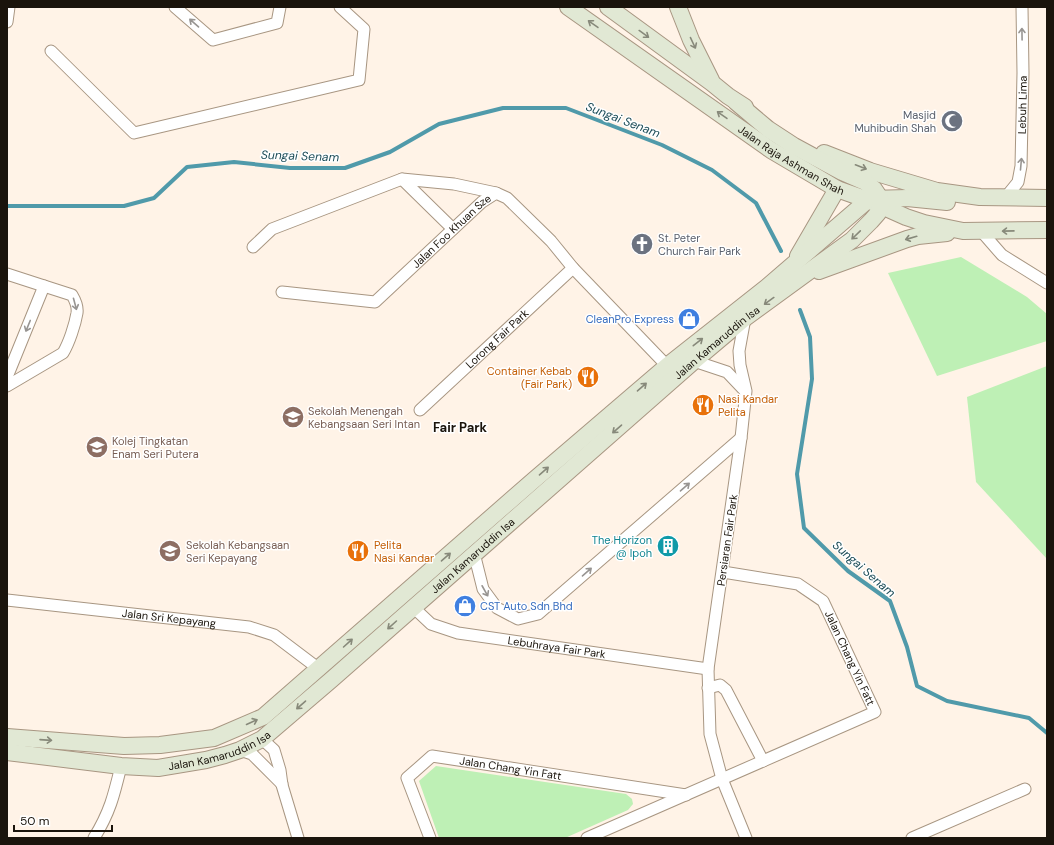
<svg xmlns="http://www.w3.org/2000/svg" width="1054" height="845" viewBox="0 0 1054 845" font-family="'DM Sans',sans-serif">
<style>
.green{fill:#bef0b5}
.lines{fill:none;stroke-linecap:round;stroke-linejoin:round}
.stream{stroke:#509aaa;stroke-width:4}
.street-casing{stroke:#a89682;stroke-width:13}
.secondary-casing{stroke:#a89682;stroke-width:18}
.street{stroke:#fff;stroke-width:11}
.secondary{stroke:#e1e8d4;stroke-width:16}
.oneway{stroke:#989592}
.oneway2{stroke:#87897a}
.labels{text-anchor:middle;stroke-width:3;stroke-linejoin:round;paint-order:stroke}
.street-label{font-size:11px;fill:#1a140c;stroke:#fff}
.worship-label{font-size:11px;fill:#5b616d;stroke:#fff;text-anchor:end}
.shop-label{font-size:11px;fill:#366cbe;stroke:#fff;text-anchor:end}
.food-label{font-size:11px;fill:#c56008;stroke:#fff;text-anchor:start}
.education-label{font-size:11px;fill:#785e54;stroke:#fff;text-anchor:start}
.culture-label{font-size:11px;fill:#0d838f;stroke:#fff;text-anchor:end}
.water-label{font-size:12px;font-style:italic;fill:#1d4d58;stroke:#fff}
.quarter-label{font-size:13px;font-weight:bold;fill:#1a140c;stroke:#fff}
</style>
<rect width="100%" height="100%" fill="#fff3e7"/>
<!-- green -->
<g class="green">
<polygon points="961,257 1027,297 1047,314 1047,341 937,376 888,273"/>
<polygon points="1047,366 1047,559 976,482 967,397"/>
<polygon points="436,766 626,794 632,799 633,804 628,810 565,838 439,838 419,781"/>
</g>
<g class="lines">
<!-- stream -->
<g class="stream">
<polyline points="7,206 124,206 154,198 187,167 234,162 290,168 345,168 390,152 439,124 503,108 566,108 662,145 712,170 756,203 781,251"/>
<polyline points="800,310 810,337 812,379 797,474 804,528 848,571 890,601 907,647 917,686 947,701 1029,718 1047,733"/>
</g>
<!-- street casing -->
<g class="street-casing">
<g id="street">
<polyline points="175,7 213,40 277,23 280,7"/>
<polyline points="7,22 9,7"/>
<polyline points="51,51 134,133 359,80 364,29 340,7"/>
<polyline points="402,179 453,229"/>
<path id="s1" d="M1005 198 1018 182 1021 166 1023 73 1022 7"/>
<polyline points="981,231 1002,255 1047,283"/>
<polyline points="253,247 272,229 402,179 454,184 496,193"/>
<polyline points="7,274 44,286 7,377"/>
<path id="s2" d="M282 292 375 302 482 202 496 193 507 198 551 241 573 268 672 371"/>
<polyline points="745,318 739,351 740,365 746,391 741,438 708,669 710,734 722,779 746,838"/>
<polyline points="694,361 727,372 745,391"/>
<path d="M7 386 63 353C69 343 75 325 77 313 78 306 75 300 72 295L44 286"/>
<path id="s3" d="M420 410 573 268"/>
<polyline points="474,553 483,589 497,608 518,619 538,614 741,438"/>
<path id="s4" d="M7 600 249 627 274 635 319 669"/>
<path id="s5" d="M413 607 431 624 458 633 708 669"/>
<polyline points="708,688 720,685 726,690 763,761"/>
<polyline points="262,739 274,750 280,770 282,785 298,838"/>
<polyline points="240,750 252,754 282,784"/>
<path d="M94 838C110 812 114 795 121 766"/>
<path id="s6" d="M430 838 407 778 432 756 686 795"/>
<polyline points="587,838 875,712 823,601 798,584 723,572"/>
<polyline points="912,838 1025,789"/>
</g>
</g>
<!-- secondary casing -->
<g class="secondary-casing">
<g id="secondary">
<path id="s7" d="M568 7 771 150 837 189 868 200 906 217 924 223 963 231 1047 230"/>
<polyline points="608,7 712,83 728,96 745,107"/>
<polyline points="678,7 691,40 711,80"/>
<polyline points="824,153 870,171 937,191 980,197 1047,198"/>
<polyline points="870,199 907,198 947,202"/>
<polyline points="798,256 837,189"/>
<polyline points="819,271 907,239 918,236 947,233"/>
<polyline points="7,737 124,746 160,745 214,738 263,717 534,480 667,366 767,287 868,200"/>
<path id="s8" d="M7 752 121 766 158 768 206 760 225 755 240 750 262 739 331 680 694 361 745 318 852 240 871 221 878 213 881 205 880 198 874 189 865 182 842 172 794 146 768 129 736 102"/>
</g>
</g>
<!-- street -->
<use href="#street" class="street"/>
<!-- secondary -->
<use href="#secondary" class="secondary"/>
</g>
<!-- one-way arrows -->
<defs><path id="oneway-shaft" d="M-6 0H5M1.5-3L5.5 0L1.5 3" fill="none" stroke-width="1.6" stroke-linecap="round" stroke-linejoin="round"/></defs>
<g class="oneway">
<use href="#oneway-shaft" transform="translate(194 23) rotate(-139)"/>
<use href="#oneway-shaft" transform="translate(1022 34) rotate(-91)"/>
<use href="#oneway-shaft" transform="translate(1021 164) rotate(-85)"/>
<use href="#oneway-shaft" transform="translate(75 304) rotate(75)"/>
<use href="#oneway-shaft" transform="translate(28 326) rotate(112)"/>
<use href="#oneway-shaft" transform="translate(685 487) rotate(-41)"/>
<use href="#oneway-shaft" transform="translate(587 572) rotate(-41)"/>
<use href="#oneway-shaft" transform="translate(485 591) rotate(61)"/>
</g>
<g class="oneway2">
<use href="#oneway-shaft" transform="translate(593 24) rotate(-145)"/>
<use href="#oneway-shaft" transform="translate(644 34) rotate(36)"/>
<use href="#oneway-shaft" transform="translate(693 43) rotate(65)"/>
<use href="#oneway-shaft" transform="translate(722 115) rotate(-145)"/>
<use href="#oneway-shaft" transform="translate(861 167) rotate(21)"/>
<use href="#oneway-shaft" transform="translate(1008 231) rotate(179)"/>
<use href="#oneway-shaft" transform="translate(856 235) rotate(136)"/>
<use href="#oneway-shaft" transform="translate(911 238) rotate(164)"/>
<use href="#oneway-shaft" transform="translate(769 301) rotate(144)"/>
<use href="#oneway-shaft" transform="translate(698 342) rotate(-38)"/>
<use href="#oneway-shaft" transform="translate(642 387) rotate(-41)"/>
<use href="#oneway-shaft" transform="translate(617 429) rotate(139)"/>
<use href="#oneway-shaft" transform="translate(544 471) rotate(-41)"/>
<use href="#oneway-shaft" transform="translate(446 557) rotate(-41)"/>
<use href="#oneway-shaft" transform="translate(392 625) rotate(138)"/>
<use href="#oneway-shaft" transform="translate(348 643) rotate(-42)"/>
<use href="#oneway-shaft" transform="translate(301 705) rotate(139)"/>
<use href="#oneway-shaft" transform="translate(252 722) rotate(-24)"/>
<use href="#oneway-shaft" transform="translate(46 740) rotate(4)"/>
</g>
<!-- icons -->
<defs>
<g id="mosque-disc" transform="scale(1.15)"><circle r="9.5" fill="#6b7280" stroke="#fff"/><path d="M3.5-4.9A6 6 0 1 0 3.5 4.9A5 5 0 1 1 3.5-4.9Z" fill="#fff"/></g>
<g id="church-disc" transform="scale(1.15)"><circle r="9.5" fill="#6b7280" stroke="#fff"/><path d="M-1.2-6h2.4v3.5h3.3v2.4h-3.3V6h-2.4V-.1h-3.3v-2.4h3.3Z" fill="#fff"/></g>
<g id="shop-disc" transform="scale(1.15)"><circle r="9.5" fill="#3f7fe0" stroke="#fff"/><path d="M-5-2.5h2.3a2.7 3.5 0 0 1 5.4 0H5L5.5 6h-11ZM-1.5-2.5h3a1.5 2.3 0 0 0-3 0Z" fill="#fff"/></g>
<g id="restaurant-disc" transform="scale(1.15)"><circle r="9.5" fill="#e8710a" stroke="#fff"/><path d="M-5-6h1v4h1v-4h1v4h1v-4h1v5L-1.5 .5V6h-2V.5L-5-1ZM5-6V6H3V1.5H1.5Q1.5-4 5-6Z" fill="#fff"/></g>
<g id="school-disc" transform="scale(1.15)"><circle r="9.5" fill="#8d6e63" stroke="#fff"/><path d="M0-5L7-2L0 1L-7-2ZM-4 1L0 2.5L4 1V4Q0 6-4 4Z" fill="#fff"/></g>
<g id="building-disc" transform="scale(1.15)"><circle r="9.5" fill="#0f9aa8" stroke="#fff"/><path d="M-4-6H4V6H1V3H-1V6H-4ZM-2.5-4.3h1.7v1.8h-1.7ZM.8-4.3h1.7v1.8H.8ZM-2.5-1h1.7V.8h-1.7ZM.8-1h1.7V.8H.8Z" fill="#fff"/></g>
</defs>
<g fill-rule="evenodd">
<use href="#mosque-disc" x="952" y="121"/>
<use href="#church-disc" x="642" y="244"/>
<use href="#shop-disc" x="689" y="319"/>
<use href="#restaurant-disc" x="588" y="377"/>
<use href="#restaurant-disc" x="703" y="405"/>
<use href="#school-disc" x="293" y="417"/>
<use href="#school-disc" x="97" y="447"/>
<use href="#building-disc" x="668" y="546"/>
<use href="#school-disc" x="170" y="551"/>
<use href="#restaurant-disc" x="358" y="551"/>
<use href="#shop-disc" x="465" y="606"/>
</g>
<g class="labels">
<!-- street labels -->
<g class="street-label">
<text dy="4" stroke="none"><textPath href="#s1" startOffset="98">Lebuh Lima</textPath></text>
<text dy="4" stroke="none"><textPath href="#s7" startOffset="271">Jalan Raja Ashman Shah</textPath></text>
<text dy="4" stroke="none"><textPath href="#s2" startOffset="198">Jalan Foo Khuan Sze</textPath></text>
<text dy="4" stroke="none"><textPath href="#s3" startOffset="105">Lorong Fair Park</textPath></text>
<text dy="4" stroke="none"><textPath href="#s8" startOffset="864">Jalan Kamaruddin Isa</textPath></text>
<text transform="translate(727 540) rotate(-82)" y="4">Persiaran Fair Park</text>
<text dy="4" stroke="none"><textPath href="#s8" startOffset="540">Jalan Kamaruddin Isa</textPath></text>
<text dy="4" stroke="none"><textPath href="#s4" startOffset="163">Jalan Sri Kepayang</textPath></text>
<text dy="4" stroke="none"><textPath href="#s5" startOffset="153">Lebuhraya Fair Park</textPath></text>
<text transform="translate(850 658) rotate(65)" y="4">Jalan Chang Yin Fatt</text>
<text dy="4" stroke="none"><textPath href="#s8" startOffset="216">Jalan Kamaruddin Isa</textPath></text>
<text dy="4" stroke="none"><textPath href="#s6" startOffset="177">Jalan Chang Yin Fatt</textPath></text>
</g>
<!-- worship labels -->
<g class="worship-label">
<text x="936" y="119">Masjid<tspan x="936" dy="13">Muhibudin Shah</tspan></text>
<text x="658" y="242" text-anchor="start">St. Peter<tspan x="658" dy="13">Church Fair Park</tspan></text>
</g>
<!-- shop labels -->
<g class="shop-label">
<text x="674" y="323">CleanPro Express</text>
<text x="480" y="610" text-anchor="start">CST Auto Sdn Bhd</text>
</g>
<!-- food labels -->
<g class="food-label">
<text x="572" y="375" text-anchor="end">Container Kebab<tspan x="572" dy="13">(Fair Park)</tspan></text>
<text x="718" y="403">Nasi Kandar<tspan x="718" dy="13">Pelita</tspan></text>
<text x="374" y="549">Pelita<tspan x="374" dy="13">Nasi Kandar</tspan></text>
</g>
<!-- education labels -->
<g class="education-label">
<text x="308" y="415">Sekolah Menengah<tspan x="308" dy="13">Kebangsaan Seri Intan</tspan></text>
<text x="112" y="445">Kolej Tingkatan<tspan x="112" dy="13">Enam Seri Putera</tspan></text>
<text x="186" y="549">Sekolah Kebangsaan<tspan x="186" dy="13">Seri Kepayang</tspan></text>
</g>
<!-- culture labels -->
<g class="culture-label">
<text x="652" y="544">The Horizon<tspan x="652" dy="13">@ Ipoh</tspan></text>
</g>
<!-- water labels -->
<g class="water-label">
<text transform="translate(623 120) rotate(21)" y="4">Sungai Senam</text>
<text transform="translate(300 156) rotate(2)" y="4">Sungai Senam</text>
<text transform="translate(864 569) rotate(41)" y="4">Sungai Senam</text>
</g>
<!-- quarter labels -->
<g class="quarter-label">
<text x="460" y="432">Fair Park</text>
</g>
</g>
<!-- border -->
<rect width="1054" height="845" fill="none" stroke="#1a140c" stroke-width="16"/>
<!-- scale -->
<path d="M14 825v6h98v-6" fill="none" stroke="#1a140c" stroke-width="2"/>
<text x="20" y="825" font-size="12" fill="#1a140c" stroke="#ffffff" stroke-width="3" paint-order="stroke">50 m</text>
</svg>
